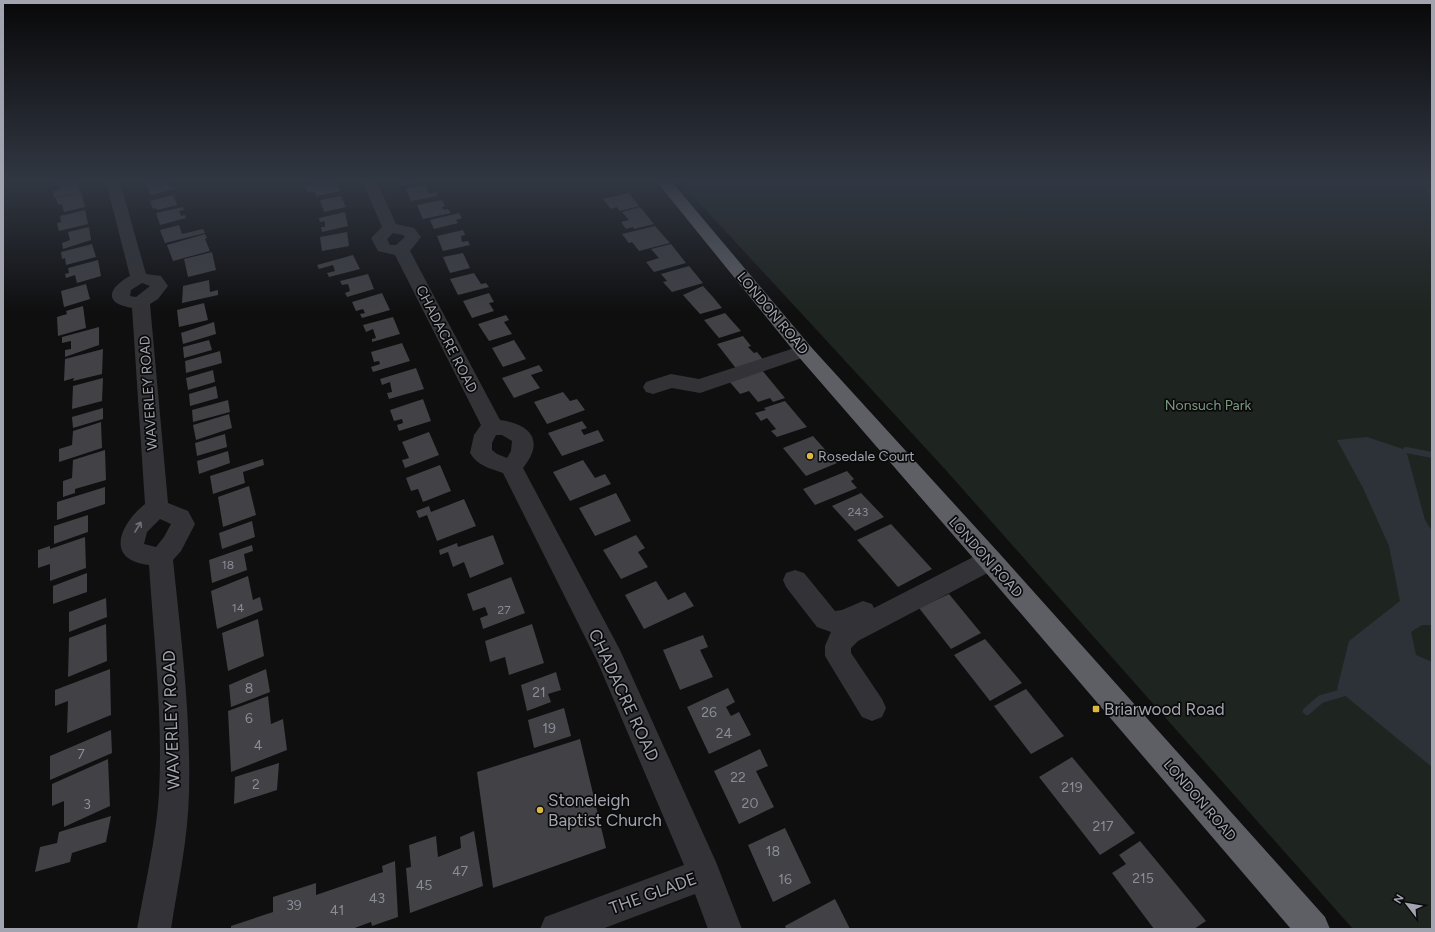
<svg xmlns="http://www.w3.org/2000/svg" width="1435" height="932" viewBox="0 0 1435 932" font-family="Figtree,sans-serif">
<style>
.green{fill:#1e241f}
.water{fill:#2d3239}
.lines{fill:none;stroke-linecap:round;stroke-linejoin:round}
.stream-far2{stroke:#2d3239;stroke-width:4.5}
.stream-far1{stroke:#2d3239;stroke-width:6}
.stream{stroke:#2d3239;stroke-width:8}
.building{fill:#414146}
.minor{fill:#333337;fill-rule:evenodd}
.highway{fill:#5d5f65;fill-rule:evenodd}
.oneway{stroke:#70727a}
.poi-dot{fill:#dab93e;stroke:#0b0a0b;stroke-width:1.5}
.labels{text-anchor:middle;stroke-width:3.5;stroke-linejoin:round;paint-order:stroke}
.number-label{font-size:12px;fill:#8a8c96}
.street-label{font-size:14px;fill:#a2a5b0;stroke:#0b0a0b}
.park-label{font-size:14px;fill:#7b9981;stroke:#0b0a0b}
.poi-label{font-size:14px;fill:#a2a5b0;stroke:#0b0a0b;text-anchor:start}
.near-number-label{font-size:14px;fill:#8a8c96}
.near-street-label{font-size:17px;fill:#a2a5b0;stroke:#0b0a0b}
.near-poi-label{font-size:17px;fill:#a2a5b0;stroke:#0b0a0b;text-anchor:start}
</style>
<rect width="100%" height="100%" fill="#0f0f10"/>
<!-- green -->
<polygon class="green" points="680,182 1432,182 1432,929 1353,929 943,467"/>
<!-- water -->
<polygon class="water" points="1367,437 1406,450 1425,520 1432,531 1432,625 1422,625 1411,632 1416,655 1432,662 1432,767 1337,689 1349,641 1400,601 1389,546 1363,488 1337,440"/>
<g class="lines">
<!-- stream-far2 -->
<polyline class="stream-far2" points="1424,182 1432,194"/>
<!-- stream-far1 -->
<polyline class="stream-far1" points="1406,450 1432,455"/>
<!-- stream -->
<polyline class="stream" points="1307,711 1321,699 1342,693"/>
</g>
<!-- building -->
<g class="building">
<polygon points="58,182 78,182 80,192 54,198 53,191 60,189"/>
<polygon points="155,182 169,182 170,187 174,186 175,189 150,195 146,184"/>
<polygon points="323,182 336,182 340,191 316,196 315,192 307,192 305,186"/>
<polygon points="398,182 418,182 400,186"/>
<polygon points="425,185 429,194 436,192 437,196 411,201 406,189"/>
<polygon points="81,192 85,207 64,212 62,204 58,205 56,198"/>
<polygon points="629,193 639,206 620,211 617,207 611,209 603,199"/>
<polygon points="173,195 177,205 157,210 156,208 153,209 150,201"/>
<polygon points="341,196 346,207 324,212 320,200"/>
<polygon points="442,200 445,206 442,207 444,210 448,209 451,213 423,219 417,205"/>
<polygon points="183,207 184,210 179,211 181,216 185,215 186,218 160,225 156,213"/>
<polygon points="640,207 654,224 634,229 633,227 626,229 621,222 629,220 622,212"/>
<polygon points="85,210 88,224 59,231 57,223 61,222 60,216"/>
<polygon points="345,212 348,226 322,232 321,227 325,227 325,223 324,221 320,222 319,218"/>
<polygon points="459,213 462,218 456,220 458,223 434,229 430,220"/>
<polygon points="179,225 182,234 203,229 205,233 165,243 160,230"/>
<polygon points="655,226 670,243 639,251 632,242 629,243 622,234"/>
<polygon points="89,227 91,240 63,249 62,243 70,240 68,232"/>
<polygon points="463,230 465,235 461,236 462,242 468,241 470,245 443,251 437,236"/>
<polygon points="347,232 349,246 322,251 320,237"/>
<polygon points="205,234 207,238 205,239 210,251 173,261 167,245"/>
<polygon points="92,244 96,257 66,265 65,258 62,259 61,252"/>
<polygon points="671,244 686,263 654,272 646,262 659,258 651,249"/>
<polygon points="212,252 216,270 188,277 184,259"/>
<polygon points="463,253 470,268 450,273 443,257"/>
<polygon points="353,255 360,269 329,277 327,273 335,271 333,265 319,269 317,265"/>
<polygon points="98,260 101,276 77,283 75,275 66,278 65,274 69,273 68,268"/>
<polygon points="689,266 703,283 672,292 663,282 667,281 661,274"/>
<polygon points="474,273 481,284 486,283 489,287 458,295 450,279"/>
<polygon points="368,274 374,289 347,297 345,293 350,291 348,284 342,285 340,281"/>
<polygon points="209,280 210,292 218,290 218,295 182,303 183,286"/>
<polygon points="86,284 90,299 64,307 61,291"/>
<polygon points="703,286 713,297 722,308 700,314 683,295"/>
<polygon points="382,293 390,310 362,318 360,314 365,313 363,309 356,311 352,302"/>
<polygon points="489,293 494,302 489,303 494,311 472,318 463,301"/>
<polygon points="204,303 208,320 179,327 177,310"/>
<polygon points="83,306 86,328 58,336 57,317 67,314 66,311"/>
<polygon points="725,313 741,331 719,338 704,320"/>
<polygon points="506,315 509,320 504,322 512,334 489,341 478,324"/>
<polygon points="393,317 400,334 372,342 372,339 376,338 373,329 366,332 363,325"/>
<polygon points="214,322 216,334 183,344 181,333"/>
<polygon points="99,327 99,345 65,357 65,350 71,349 71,341 62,343 62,337"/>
<polygon points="743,336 751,346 748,347 754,353 757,352 765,362 738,371 717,344"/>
<polygon points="209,340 212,350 184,358 183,347"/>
<polygon points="514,340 526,359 503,367 492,348"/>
<polygon points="402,343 410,361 373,372 371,367 380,364 379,361 374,362 371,352"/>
<polygon points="103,349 102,374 73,381 74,378 64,381 65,359"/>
<polygon points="220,351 222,363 186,373 185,361"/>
<polygon points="539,365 543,371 531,375 540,388 514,398 502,378"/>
<polygon points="416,368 424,389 389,399 387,393 392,392 390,382 382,385 380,379"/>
<polygon points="213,370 215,382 188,390 186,378"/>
<polygon points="762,370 785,398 773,402 770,398 758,402 749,391 740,394 729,381"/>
<polygon points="103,378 102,401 72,409 73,386"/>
<polygon points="216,386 218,398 190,406 189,394"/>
<polygon points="563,392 570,401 577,399 585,410 547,424 534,402"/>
<polygon points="423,399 431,421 399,431 397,425 403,423 402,419 394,421 390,410"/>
<polygon points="228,400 230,412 193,422 192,410"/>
<polygon points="785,401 807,427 777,437 771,431 776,429 767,418 761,421 755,413 766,410 764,408"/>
<polygon points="103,408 103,419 73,428 72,417"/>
<polygon points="229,414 232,428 196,440 193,425"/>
<polygon points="582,421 587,428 581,430 584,435 598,430 604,441 562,456 548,433"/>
<polygon points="101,422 102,448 59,462 59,449 72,445 73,431"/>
<polygon points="429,432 439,455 405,468 402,460 409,458 402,442"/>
<polygon points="225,434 227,447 197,456 195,443"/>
<polygon points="813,436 837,463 806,476 783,448"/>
<polygon points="105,450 106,480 75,489 75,493 63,497 63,481 72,478 73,460"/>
<polygon points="228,451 230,463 199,474 197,461"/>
<polygon points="263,459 264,465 243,472 245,483 213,494 210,476"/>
<polygon points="583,460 595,478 605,474 611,484 570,501 553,472"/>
<polygon points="440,465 451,491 423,502 418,489 411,491 406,478"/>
<polygon points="847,471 854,479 851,481 857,488 815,505 803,489"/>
<polygon points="249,486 256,515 223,527 218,497"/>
<polygon points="105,487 105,504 57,520 57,502"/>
<polygon points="616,493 631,521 595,536 579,508"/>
<polygon points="861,493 884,517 855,531 832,506"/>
<polygon points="464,499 476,526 437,541 427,515 419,518 416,511 429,506 431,512"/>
<polygon points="88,515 88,532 54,544 54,526"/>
<polygon points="252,521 255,537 222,549 219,533"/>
<polygon points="891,524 932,569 898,587 857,540"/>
<polygon points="493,535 504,564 470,578 464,562 453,567 448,552 440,555 439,550 457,543 458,547"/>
<polygon points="636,535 645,548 638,552 648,567 621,579 603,550"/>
<polygon points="85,537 86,568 50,581 50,564 38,568 38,550 50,546 50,549"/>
<polygon points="252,545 253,551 244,554 247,570 212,583 209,560"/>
<polygon points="87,573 87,592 53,604 53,586"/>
<polygon points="248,576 253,600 260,597 263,610 217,629 211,591"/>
<polygon points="511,577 525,613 483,629 480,618 488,615 485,607 473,611 467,594"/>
<polygon points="656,581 668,600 685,592 694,606 644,629 625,595"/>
<polygon points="949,594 981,633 951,649 919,608"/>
<polygon points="106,598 107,617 69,632 69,612"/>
<polygon points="258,619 264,656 228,671 222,633"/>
<polygon points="106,624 107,661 68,677 69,638"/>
<polygon points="532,624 544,663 509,675 505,657 490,662 485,641"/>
<polygon points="703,635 708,647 700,650 713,677 680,690 663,650"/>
<polygon points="985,639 1022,683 990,701 954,655"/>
<polygon points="110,669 111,715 67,733 68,701 55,706 55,690"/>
<polygon points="266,669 270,692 231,707 229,685"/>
<polygon points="556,672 561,690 548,694 551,702 527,711 521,685"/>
<polygon points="728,688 735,702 726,707 731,716 739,712 751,735 709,754 687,707"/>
<polygon points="1026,689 1064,736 1031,754 994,706"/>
<polygon points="268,696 271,724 283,719 287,750 231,772 228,711"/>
<polygon points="564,708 571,736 534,748 528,720"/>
<polygon points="111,730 112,753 50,780 50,756"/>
<polygon points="580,739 606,848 493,888 477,772"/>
<polygon points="760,749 768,766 756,771 774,807 739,824 714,771"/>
<polygon points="1072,757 1135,833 1100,855 1039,777"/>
<polygon points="108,759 110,806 64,827 64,801 52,806 52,784"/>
<polygon points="279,763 277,790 234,804 235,777"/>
<polygon points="111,816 106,842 72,853 70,862 35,872 40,847 57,843 59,832"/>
<polygon points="785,828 811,883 773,902 748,845"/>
<polygon points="474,831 483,886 410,913 406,868 411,867 409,845 436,836 438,857 461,848 460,837"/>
<polygon points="1140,841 1174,882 1206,921 1194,929 1154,929 1112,873 1126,864 1119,855"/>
<polygon points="395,861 398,917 372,926 371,922 352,929 231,929 231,926 273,912 273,897 316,883 316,895 383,872 382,866"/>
<polygon points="835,899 850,929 786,929 785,926"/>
</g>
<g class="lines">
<!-- minor -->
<g class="minor">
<path d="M106 182H120L146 274 161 276 168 286 158 299 150 304 168 503 188 511 195 524 181 551 173 560C181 637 191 715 189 793 188 839 178 884 171 929H137C145 884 156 839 159 794 163 718 154 641 149 565 104 560 120 524 145 504L132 308C103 303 108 288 130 276ZM142 283 150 286 136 297 130 296 131 290ZM160 519 171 524 164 537 156 547 144 544 147 532Z"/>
<path d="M363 182H377L396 224 414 228 421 237 410 251 500 420C531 424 545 441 523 468L620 650 716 862 742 929H708L695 894 602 929H540L545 917 684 865 598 663 503 473C489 468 478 466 470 453L474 435 481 425 395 255 378 251 371 238 382 227ZM393 233 403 235 405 237 396 245H390L387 239ZM496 435H502L512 441 511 451 507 458 497 454 492 450V443Z"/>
<polygon points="804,345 811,347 814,351 811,355 700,393 672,388 653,394 646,392 643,387 646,382 671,374 699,379"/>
<polygon points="990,550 999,553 1002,560 999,567 858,641 851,648 851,653 882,699 886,708 882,717 872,721 862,717 825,656 825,646 831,632 817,627 786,587 783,580 786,573 795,570 804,573 835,611 842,610 863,601 872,604 874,608 981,553"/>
</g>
<!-- highway -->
<polygon class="highway" points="657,182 672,182 811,347 999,553 1325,917 1330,929 1291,929 981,567 797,355"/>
</g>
<!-- one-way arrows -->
<defs><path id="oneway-shaft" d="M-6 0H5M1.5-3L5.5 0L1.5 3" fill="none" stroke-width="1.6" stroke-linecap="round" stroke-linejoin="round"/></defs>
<use class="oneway" href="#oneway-shaft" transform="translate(138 527) rotate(-59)"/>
<!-- sky -->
<linearGradient id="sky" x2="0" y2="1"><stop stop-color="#080809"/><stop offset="0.58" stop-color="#313742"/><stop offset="1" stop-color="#313742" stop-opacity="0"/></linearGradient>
<rect width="1435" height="312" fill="url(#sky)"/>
<!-- markers -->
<g class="poi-dot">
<circle cx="810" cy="456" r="4"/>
<rect x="1092" y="705" width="8" height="8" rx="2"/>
<circle cx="540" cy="810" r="4"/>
</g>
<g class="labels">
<!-- number labels -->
<g class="number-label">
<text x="858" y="516">243</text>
<text x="228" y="569">18</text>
<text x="238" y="612">14</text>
<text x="504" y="614">27</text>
</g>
<!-- street labels -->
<g class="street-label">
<text transform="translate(773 313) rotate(50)" y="5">LONDON ROAD</text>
<text transform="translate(447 339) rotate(63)" y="5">CHADACRE ROAD</text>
<text transform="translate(148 393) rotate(-94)" y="5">WAVERLEY ROAD</text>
<text transform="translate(986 557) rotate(48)" y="5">LONDON ROAD</text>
<text transform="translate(1200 800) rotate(49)" y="5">LONDON ROAD</text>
</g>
<!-- park labels -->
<g class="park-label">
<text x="1208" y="410">Nonsuch Park</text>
</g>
<!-- poi labels -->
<g class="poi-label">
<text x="818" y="461">Rosedale Court</text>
</g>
<!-- near-number labels -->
<g class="near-number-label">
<text x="249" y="693">8</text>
<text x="539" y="697">21</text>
<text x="709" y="717">26</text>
<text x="249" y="723">6</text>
<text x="549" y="733">19</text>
<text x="724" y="738">24</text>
<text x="258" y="750">4</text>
<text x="81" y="759">7</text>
<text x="738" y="782">22</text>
<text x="256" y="789">2</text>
<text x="1072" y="792">219</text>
<text x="750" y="808">20</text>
<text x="87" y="809">3</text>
<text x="1103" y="831">217</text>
<text x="773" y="856">18</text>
<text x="460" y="876">47</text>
<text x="1143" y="883">215</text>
<text x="785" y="884">16</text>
<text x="424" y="890">45</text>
<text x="377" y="903">43</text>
<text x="294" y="910">39</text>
<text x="337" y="915">41</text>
</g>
<!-- near-street labels -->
<g class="near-street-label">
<text transform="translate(624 695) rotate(65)" y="6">CHADACRE ROAD</text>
<text transform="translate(171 720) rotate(-92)" y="6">WAVERLEY ROAD</text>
<text transform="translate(653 893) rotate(-20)" y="6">THE GLADE</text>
</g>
<!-- near-poi labels -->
<g class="near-poi-label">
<text x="1104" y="715">Briarwood Road</text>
<text x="548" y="806">Stoneleigh<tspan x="548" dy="20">Baptist Church</tspan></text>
</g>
</g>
<!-- border -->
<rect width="1435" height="932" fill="none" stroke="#a2a5b0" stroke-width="8"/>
<!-- north arrow -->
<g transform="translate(1407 904) rotate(301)" stroke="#0b0a0b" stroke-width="3" paint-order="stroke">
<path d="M0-3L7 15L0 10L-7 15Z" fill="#a2a5b0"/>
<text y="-6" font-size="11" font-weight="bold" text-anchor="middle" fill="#a2a5b0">N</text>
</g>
</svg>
